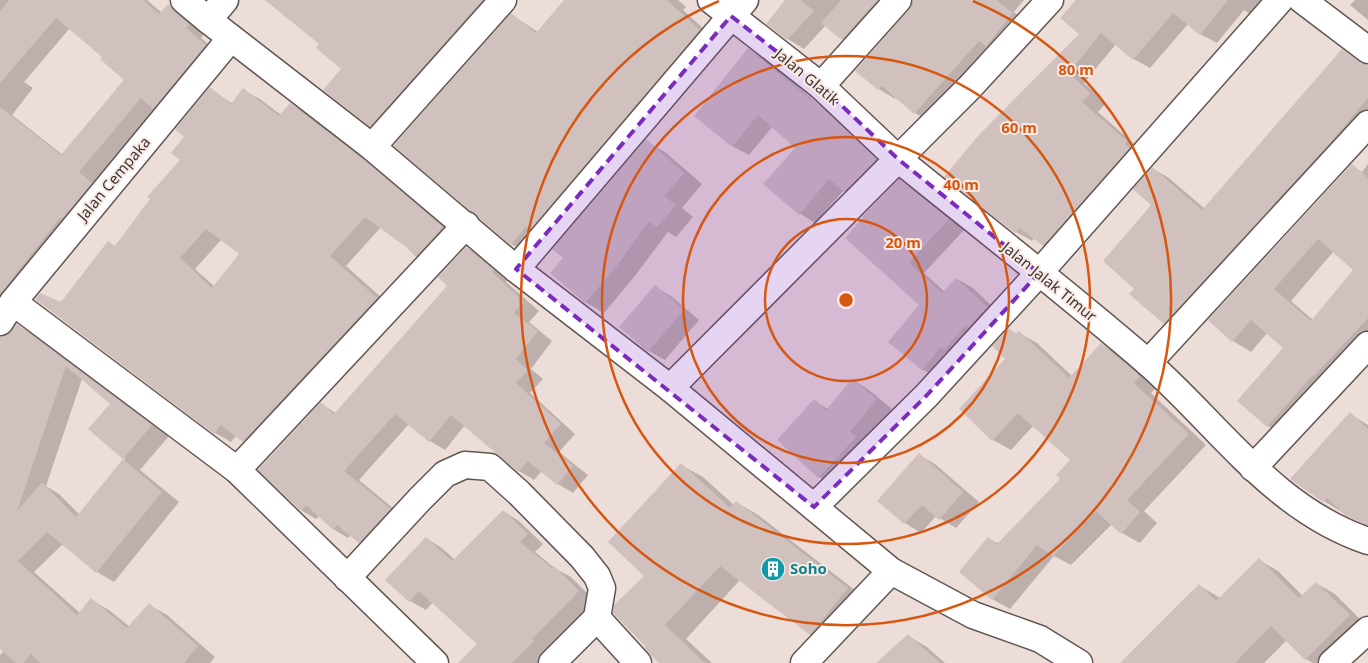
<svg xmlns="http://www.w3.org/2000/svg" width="1368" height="663" viewBox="0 0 1368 663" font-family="'Noto Sans',sans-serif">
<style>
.shadow{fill:#0003;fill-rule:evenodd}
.building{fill:#d0c0be;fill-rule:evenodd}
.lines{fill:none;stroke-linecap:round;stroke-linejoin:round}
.minor-casing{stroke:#635652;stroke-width:29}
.minor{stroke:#fff;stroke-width:26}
.marked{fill:#7b2cbf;fill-opacity:0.2;stroke:#7b2cbf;stroke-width:4;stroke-dasharray:10 6;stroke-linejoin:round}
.ring{fill:none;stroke:#d75610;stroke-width:2.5}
.labels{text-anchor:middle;stroke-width:4;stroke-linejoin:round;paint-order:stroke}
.street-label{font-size:15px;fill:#3d3735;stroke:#faeae5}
.culture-label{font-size:15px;font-weight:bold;fill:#0d838f;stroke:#faeae5;text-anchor:start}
.centre{fill:#d75610;stroke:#faeae5;stroke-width:2.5}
.ring-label{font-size:15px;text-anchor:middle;font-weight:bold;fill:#d75610;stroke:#faeae5;stroke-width:4;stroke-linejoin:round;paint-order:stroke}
</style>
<rect width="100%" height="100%" fill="#edddd8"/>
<!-- shadow -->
<g class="shadow">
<path d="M0 0H147L162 13 168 6 184 15 204 34 201 38 221 55 169 117 155 109 94 182 107 193 0 329ZM70 28 104 56 125 79 63 155 12 115 33 88 24 82Z"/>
<polygon points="272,0 510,0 389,136 371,126 342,69 321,44"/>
<polygon points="566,0 678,0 686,7 683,10 717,41 529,254 511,244 512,15 538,32"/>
<polygon points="786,0 902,0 859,48 843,39 826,25 804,49 788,39 768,24"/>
<polygon points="914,0 1024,0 1014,12 1028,24 931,122 915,113 896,97 895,99 879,89"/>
<polygon points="1077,0 1265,0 1264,22 1244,10 1217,43 1200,34 1188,24 1150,68 1134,59 1116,44 1084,83 1106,103 1098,112 1142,151 1059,255 1034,238 1032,241 1016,232 1081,34"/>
<polygon points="1355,0 1368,0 1368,20 1350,5"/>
<polygon points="748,49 764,58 818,104 831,111 892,169 861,200 844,190 815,223 799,213 797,148 773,126 749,155 732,146"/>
<polygon points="1342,52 1358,61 1368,70 1368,126 1181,332 1164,323 1136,288 1153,205 1153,169 1169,178 1205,209"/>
<path d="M210 89 233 104 243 90 260 99 281 115 291 104 307 114 379 170 459 237 433 266 416 256 407 246 381 227 346 266 393 308 260 450 237 435 231 442 215 433 61 304 115 247 182 160 186 137ZM222 239 240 254 215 287 195 269Z"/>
<polygon points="646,141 665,152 702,184 682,208 693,217 676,237 668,232 634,277 604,313 585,302 565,258"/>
<path d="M1368 164V348L1286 437 1268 426 1238 400 1284 348 1267 333 1251 352 1233 341 1352 166 1362 172ZM1334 251 1355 270 1313 320 1291 301Z"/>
<polygon points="899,181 916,190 965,229 924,273 945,292 957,279 973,288 1003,317 938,379 922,369 920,305 847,238"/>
<polygon points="467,248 482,257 508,279 506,282 539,311 529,322 552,341 531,369 543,379 530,393 575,434 559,452 588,475 573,493 558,484 542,471 534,480 519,471 465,425 445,450 430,441 409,424 359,480 405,518 375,551 351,535 348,538 333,529 319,516 316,519 301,510 321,404 336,413 449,286"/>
<polygon points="655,287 671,296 699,320 665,360 649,351"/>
<path d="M17 325 35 335 169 436 140 470 179 502 114 582 97 572 63 544 34 572 80 613 91 600 109 610 130 627 149 605 167 615 215 657 210 663H0V655L4 651 0 647V341L8 336ZM82 379 112 404 90 429 125 459 80 515 59 494 46 486Z"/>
<polygon points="1009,330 1017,334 1019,333 1037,343 1072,376 1101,344 1119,354 1157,387 1151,393 1206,445 1144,511 1157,523 1140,543 1122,533 1112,524 1071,565 1054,556 1010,609 992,599 988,538 999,544 1062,479 1072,460 1034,425 1011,450 993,440 1007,359"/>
<polygon points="853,380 869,390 892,409 865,442 835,486 819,477 778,440 814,401 828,409"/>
<polygon points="1350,414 1368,425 1368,526 1347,515 1341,509 1340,511 1324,501"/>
<polygon points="919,455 935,464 979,502 956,528 936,516 921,533 905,523 879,500"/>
<polygon points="681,465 703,477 734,505 736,502 758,515 869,601 832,647 810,634 740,580 686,639 712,663 661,663 646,576"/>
<polygon points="503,511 519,521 543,544 535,552 556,569 571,577 595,601 547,649 549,651 537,663 475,663 479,643 433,602 426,610 410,601 426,538 442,548 455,560"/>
<polygon points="1259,560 1278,571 1303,596 1316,583 1335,594 1368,627 1331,663 1313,663 1306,659 1287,640 1264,663 1122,663 1200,586 1220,598"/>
<polygon points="908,636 927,647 945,663 878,663"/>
</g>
<!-- building -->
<g class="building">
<polygon points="9,0 143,0 159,14 168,4 189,24 186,28 206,45 153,109 141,98 79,172 92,183 62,219 60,218 0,294 0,107 61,155 124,80 100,59 102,57 56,18 0,83 0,11"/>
<polygon points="265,0 483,0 370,127 323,90 341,69 316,48 319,44"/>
<polygon points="564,0 667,0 700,30 530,230 526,227 511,245 393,146 511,13 536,33"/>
<polygon points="785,0 801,0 814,11 787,40 766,24"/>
<polygon points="841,0 878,0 842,40 821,23"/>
<polygon points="913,0 996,0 1013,13 986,46 979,41 914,114 882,86 878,90 855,71 909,10"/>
<polygon points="1076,0 1228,0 1200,35 1173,13 1133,60 1101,33 1069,73 1090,93 1082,102 1127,141 1125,144 1130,148 1043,246 1020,228 1015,233 944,177 977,137 1079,34 1060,18"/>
<polygon points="748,48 813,102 814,100 877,159 844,192 829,179 799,215 763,184 795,148 758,115 732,147 694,116"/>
<polygon points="1342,49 1359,62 1368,65 1368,98 1329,144 1164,324 1129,294 1134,289 1103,261 1151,205 1133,189 1152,167 1202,210"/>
<path d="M210 87 231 104 243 88 279 116 290 103 363 159 443 227 416 257 406 247 365 217 330 256 377 298 243 442 221 425 214 434 35 299 40 293 61 302 108 241 115 246 150 199 147 197 180 160 171 153 184 137 175 129ZM206 229 239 254 212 288 180 258Z"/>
<polygon points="646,139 684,173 664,196 676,205 657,227 649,221 616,267 585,303 550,273 563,258 552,249"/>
<path d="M1352 164 1368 178V318L1314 376 1313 375 1267 427 1237 401 1283 348 1251 320 1232 342 1208 320ZM1318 239 1353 270 1311 321 1274 289Z"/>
<polygon points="899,179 949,219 909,263 942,293 956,278 987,307 968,328 965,326 944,350 941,347 922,370 888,342 919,305 845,238 863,218 862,217"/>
<polygon points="466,247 494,270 492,272 524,302 514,313 538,331 516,359 528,370 516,383 561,424 544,443 573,466 557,485 528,461 518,472 451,415 429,442 395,414 344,471 391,509 359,543 337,525 333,530 306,505 301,511 258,470 321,402 334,414 447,286 438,277"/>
<polygon points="655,285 684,310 648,352 619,327"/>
<path d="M17 324 152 425 123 459 162 492 96 573 47 532 18 561 77 615 91 598 127 628 149 603 198 646 184 663H40L31 654 23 663H16L0 649V337L7 335ZM66 366 110 404 88 429 123 459 76 517 42 482 17 511Z"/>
<polygon points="1009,328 1016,334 1019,331 1069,378 1101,343 1140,376 1134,383 1189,434 1127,500 1140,512 1121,534 1096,511 1053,556 1037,545 992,600 959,572 988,537 997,544 1060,479 1056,475 1070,460 1018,413 992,441 959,409 1005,359 992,346"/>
<polygon points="852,379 877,399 850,432 856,437 818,478 777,440 814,399 826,410"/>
<polygon points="1350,412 1368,429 1368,525 1346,516 1327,498 1323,502 1290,479"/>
<polygon points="919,453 963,492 939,520 922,505 904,524 877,501"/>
<polygon points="681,463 730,508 736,501 848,588 810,635 720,566 665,625 705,663 659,663 644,648 646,647 613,613 614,605 644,576 608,542"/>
<polygon points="503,510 528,534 520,542 552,568 554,566 579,591 532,639 534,641 512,663 458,663 477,644 419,591 409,602 385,580 426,537 452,561"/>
<polygon points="1259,558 1299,598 1316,582 1350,615 1305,660 1271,626 1235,663 1120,663 1199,584 1216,601"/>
<polygon points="908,634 940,663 876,663"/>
</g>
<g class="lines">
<!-- minor casing -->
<g class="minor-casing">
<g id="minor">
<polyline points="184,0 208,20 372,147 516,269 670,388 891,571 804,663"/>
<path d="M1050 0 970 87 898 159C981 226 1066 292 1147 362 1219 425 1273 509 1368 541"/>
<polyline points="1302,0 1368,50"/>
<polyline points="208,20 225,0"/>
<polyline points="821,86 898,0"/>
<polyline points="372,147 503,0"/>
<polyline points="516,269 745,0"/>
<polyline points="13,302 237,470 435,663"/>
<polyline points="0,322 13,302 231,38"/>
<polyline points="1148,363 1368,124"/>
<polyline points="670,388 898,159 821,86 711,0"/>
<polyline points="1253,468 1368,345"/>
<polyline points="237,470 466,225"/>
<polyline points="814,507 927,395 1039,273 1280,0"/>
<polyline points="891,571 973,615 1040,639 1079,663"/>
<polyline points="347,578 420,499 445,474 465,465 490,467 519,493 582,557 597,576 602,588 597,618"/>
<polyline points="552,663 597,618 638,663"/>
<polyline points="1332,663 1368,630"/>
</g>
</g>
<!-- minor -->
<use href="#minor" class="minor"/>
</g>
<!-- marked area -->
<path class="marked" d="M731 16 821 86 898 159 1039 273 927 395 814 507 516 269Z"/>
<!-- distance rings -->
<g class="ring">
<circle cx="846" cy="300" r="81"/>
<circle cx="846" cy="300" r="163"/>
<circle cx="846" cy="300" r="244"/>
<path d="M973 1A325 325 0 1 1 719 1"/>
</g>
<!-- icons -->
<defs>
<g id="building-disc" transform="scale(1.25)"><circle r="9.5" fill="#0f9aa8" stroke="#faeae5"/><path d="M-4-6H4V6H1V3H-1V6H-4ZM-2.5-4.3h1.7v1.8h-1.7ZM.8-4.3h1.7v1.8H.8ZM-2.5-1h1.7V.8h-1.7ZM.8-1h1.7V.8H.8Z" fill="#fff"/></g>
</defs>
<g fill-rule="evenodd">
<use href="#building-disc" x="773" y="569"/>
</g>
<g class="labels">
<!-- street labels -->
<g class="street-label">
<text transform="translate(807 77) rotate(40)" y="5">Jalan Glatik</text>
<text transform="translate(114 179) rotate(-50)" y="5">Jalan Cempaka</text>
<text transform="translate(1049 282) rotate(39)" y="5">Jalan Jalak Timur</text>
</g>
<!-- culture labels -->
<g class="culture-label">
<text x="790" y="574">Soho</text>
</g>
</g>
<circle cx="846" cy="300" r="8" class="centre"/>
<g class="ring-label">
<text x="1076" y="75">80 m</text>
<text x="1019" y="133">60 m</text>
<text x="961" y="190">40 m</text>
<text x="903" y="248">20 m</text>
</g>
</svg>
